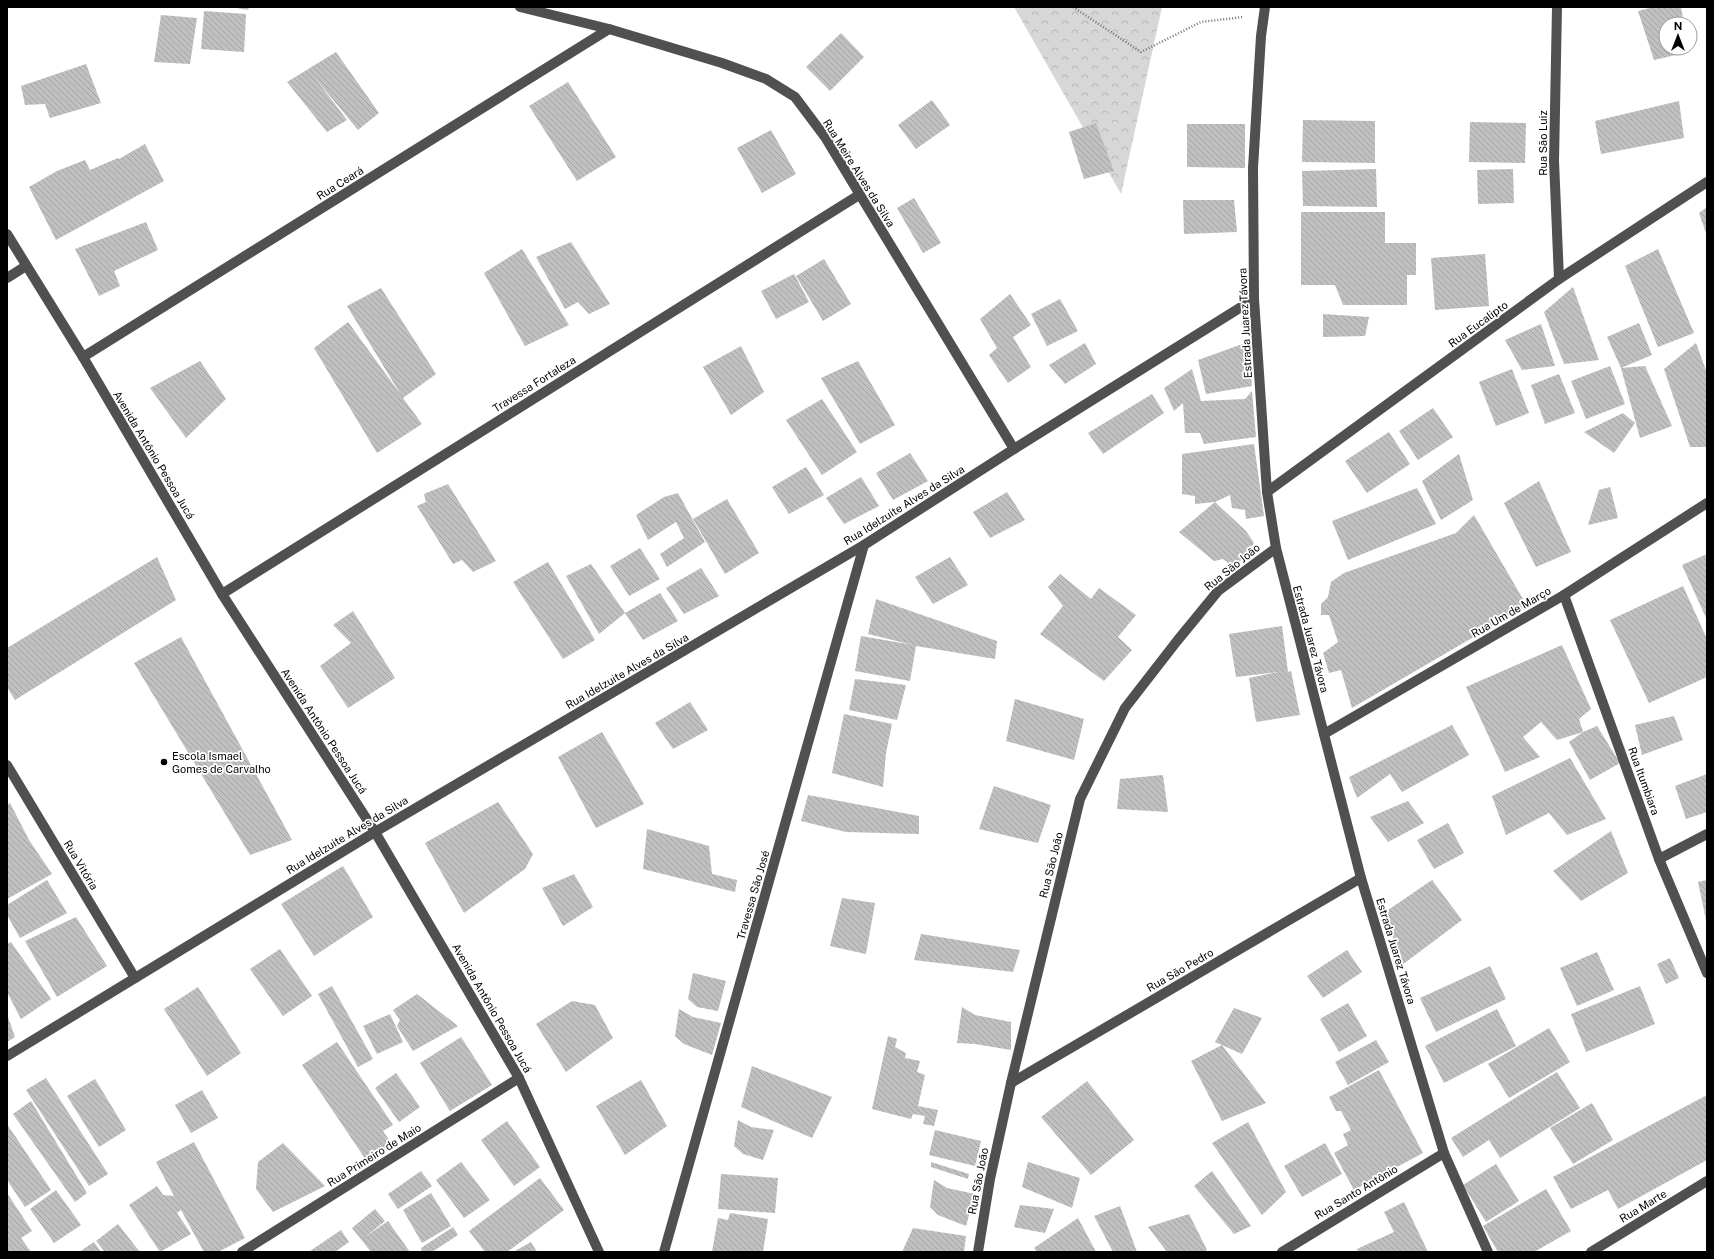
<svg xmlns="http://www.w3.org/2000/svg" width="1714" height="1259" viewBox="0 0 1714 1259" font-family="'Public Sans',sans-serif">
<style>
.forest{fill:url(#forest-crowns)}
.building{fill:url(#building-back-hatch)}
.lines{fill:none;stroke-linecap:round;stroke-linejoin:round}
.path{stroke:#727272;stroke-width:2.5;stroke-dasharray:1 2;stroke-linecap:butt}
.minor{stroke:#505050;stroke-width:10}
.poi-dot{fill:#000;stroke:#fff;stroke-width:1.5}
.labels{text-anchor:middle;stroke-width:3.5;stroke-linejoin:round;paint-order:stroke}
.street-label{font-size:11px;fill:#000;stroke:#fff}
.poi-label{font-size:11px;fill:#000;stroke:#fff;text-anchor:start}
</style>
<defs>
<pattern id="forest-crowns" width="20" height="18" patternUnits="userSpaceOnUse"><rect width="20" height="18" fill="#d7d7d7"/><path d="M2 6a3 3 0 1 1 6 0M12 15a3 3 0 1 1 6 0" fill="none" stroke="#b7b7b7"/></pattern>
<pattern id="building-back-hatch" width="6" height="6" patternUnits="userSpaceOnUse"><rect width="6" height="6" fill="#c0c0c0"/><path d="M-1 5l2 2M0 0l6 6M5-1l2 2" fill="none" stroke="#a3a3a3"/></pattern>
</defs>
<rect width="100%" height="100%" fill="#fff"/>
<!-- forest -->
<polygon class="forest" points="1014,7 1162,7 1121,194"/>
<!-- building -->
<g class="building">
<polygon points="231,7 249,7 248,10"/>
<polygon points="1653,7 1681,7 1684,24 1666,24 1666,48 1688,48 1689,52 1654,60 1638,11"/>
<polygon points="204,11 246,14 244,52 201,49"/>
<polygon points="161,15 197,18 190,64 154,62"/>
<polygon points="841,33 864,57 830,91 806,67"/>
<polygon points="336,52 379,113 358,130 315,78 347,120 327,132 287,82"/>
<polygon points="86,64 101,103 50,118 45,104 25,105 21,86"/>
<polygon points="568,82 616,157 577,181 529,106"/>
<polygon points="932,100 950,125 916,149 898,125"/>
<polygon points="1679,101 1684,138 1601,154 1595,121"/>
<polygon points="1303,120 1375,121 1375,163 1302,162"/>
<polygon points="1470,122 1526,123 1525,163 1469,162"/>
<polygon points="1096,123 1114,171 1084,179 1069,132"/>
<polygon points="1187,124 1245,124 1245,168 1187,167"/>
<polygon points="771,130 796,174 762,193 737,148"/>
<polygon points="145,144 164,181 56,240 29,187 57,171 85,160 90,170 118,158 119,159"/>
<polygon points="1376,169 1377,207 1303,206 1302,171"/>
<polygon points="1513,169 1514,203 1478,204 1477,170"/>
<polygon points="914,198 941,243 923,253 897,208"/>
<polygon points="1183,200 1234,200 1237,232 1184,234"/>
<polygon points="1707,207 1707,236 1699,213"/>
<polygon points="1301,212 1385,212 1385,243 1416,243 1416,275 1407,275 1407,305 1343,305 1335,285 1301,285"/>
<polygon points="146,222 158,250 114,271 120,286 99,296 75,249"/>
<polygon points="571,242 610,304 589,314 578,302 565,309 536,257"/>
<polygon points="522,249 569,325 525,346 484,273"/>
<polygon points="1658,249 1694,333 1658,347 1625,266"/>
<polygon points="1485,254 1489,306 1435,310 1431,258"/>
<polygon points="824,259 851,304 823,321 796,276"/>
<polygon points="794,274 809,302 776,319 761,291"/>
<polygon points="1573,287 1599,360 1564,364 1544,312"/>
<polygon points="381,288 436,374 403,398 422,424 377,453 314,348 348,322 401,395 347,306"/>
<polygon points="1010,294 1031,325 1013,337 1031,367 1008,383 989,355 997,348 980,319"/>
<polygon points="1060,299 1078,331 1047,346 1031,314"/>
<polygon points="1323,314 1369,317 1365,336 1323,337"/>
<polygon points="1639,323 1652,355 1621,368 1607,337"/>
<polygon points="1541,324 1555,366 1522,370 1505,340"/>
<polygon points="1248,342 1252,386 1206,394 1198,360"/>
<polygon points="1085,343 1096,364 1065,384 1049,365"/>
<polygon points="1696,343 1707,373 1707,447 1690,447 1664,369"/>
<polygon points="741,346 764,392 731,415 703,367"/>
<polygon points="200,361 226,399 186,438 150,388"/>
<polygon points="858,361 895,425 860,444 821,378"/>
<polygon points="1610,366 1625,404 1586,419 1571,381"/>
<polygon points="1645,366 1672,426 1640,438 1621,368"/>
<polygon points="1192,369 1201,401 1245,399 1252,391 1256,437 1204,444 1200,433 1185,433 1183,403 1174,411 1164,388"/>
<polygon points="1512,369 1529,413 1496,426 1479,382"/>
<polygon points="1559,374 1575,413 1545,424 1531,385"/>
<polygon points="1152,394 1164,413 1103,454 1088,433"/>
<polygon points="822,399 857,452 822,475 786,420"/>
<polygon points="1433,408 1453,437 1418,460 1399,431"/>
<polygon points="1623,413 1635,423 1614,453 1584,432"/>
<polygon points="1389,432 1410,464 1367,493 1345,461"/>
<polygon points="1254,444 1264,516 1246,519 1245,510 1232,508 1230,495 1215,502 1246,531 1254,543 1235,568 1223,559 1214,561 1179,532 1215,502 1195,504 1195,496 1182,494 1182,454"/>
<polygon points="910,453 928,481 893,500 876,473"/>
<polygon points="1459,454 1473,500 1441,520 1422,481"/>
<polygon points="806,467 824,495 789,514 772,487"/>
<polygon points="861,477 879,506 844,524 826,498"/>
<polygon points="1539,481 1571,552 1536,567 1504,503"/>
<polygon points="448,484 496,561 473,572 462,560 453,564 417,506 426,502 424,494"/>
<polygon points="1610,487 1618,518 1588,525 1599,490"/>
<polygon points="1417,488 1436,524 1348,560 1332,521"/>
<polygon points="1007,492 1025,520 990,538 973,512"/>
<polygon points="678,493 705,542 667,567 660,554 684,538 676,522 648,540 636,515 664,497"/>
<polygon points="727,499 759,553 725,574 693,519"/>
<polygon points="1474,515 1527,606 1352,708 1341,670 1329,673 1323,653 1338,642 1329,615 1321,615 1321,604 1328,597 1331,582 1344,573 1456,533"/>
<polygon points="640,548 660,579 629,596 610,566"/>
<polygon points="1707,554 1707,620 1682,565"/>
<polygon points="157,557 176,600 15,700 7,687 7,648"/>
<polygon points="950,557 968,585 933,604 915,577"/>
<polygon points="548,562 595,640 563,659 513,582"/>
<polygon points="591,564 625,613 599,634 566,576"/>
<polygon points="701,568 719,596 684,614 666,588"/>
<polygon points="1060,574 1091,599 1099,588 1136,615 1118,637 1132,650 1104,681 1040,634 1063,606 1048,587"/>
<polygon points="1683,586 1707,639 1707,677 1649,703 1610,620"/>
<polygon points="660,593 678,621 643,640 625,613"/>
<polygon points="876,599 997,641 995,659 916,646 910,681 855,671 861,636 913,645 868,634"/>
<polygon points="353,611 395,678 348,708 320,666 351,643 333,625"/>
<polygon points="1282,626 1288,672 1291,671 1300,715 1256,722 1249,678 1278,672 1236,677 1229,634"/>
<polygon points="181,637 292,840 250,855 134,663"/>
<polygon points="1562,645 1591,709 1579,719 1583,732 1557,740 1541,722 1523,737 1540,757 1505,772 1466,687"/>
<polygon points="855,679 906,685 897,720 849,710"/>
<polygon points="1015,699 1084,719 1074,760 1006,741"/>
<polygon points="690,702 708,730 673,749 655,723"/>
<polygon points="844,714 892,724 886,753 883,787 832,773"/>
<polygon points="1674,716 1683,740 1642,755 1635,725"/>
<polygon points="1452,725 1469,755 1402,792 1390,774 1357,798 1349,777"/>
<polygon points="1597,726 1620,763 1590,780 1569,742 1583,732"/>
<polygon points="602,732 644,804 596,828 558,757"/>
<polygon points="1570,758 1606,819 1567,835 1549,813 1506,835 1492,796"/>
<polygon points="1707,774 1707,812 1686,819 1675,786"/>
<polygon points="1163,775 1168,812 1117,809 1120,779"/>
<polygon points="994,786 1051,805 1038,843 979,829"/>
<polygon points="808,795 919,816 919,834 846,832 801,821"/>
<polygon points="1408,801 1424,823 1388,842 1370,817"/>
<polygon points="498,802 533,854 525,869 464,913 425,843"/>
<polygon points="10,803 29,840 52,874 7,899 7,805"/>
<polygon points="1448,823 1464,853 1434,869 1417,840"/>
<polygon points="647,829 709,846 712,874 737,880 735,892 643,869"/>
<polygon points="1611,831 1628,873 1581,901 1553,871"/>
<polygon points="343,866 373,917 314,956 281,904"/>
<polygon points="574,874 593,907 563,926 542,888"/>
<polygon points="47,880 67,913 20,938 7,915 7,905"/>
<polygon points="1432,880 1462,920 1402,965 1385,912"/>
<polygon points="1707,880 1707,920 1706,920 1698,882"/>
<polygon points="842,898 875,903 866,954 830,946"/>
<polygon points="76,917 107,966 57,997 25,941"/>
<polygon points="921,934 1020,950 1013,972 914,960"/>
<polygon points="11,942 51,999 21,1019 7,992 7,944"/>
<polygon points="280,949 312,996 283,1016 250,969"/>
<polygon points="1347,950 1362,972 1323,998 1307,976"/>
<polygon points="1597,952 1614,990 1577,1006 1560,968"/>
<polygon points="1670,958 1679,978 1666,984 1657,964"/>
<polygon points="1490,966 1506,999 1436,1032 1420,998"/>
<polygon points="693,973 726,981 718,1011 697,1007 688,999"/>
<polygon points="332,986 373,1059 358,1067 318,994"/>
<polygon points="1640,986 1655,1024 1586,1052 1571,1014"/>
<polygon points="198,987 241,1053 207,1076 164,1009"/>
<polygon points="417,994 458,1026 413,1051 397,1026 400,1020 393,1010"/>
<polygon points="572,1001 595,1005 613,1038 566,1072 536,1024"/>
<polygon points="1348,1003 1367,1036 1339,1052 1320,1019"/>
<polygon points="962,1007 975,1015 1011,1022 1011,1050 975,1044 957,1043"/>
<polygon points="1234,1008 1262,1018 1242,1054 1215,1042"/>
<polygon points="679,1009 693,1017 721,1023 712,1055 684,1044 675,1036"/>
<polygon points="1497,1009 1516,1046 1444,1083 1425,1046"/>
<polygon points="7,1014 15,1037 7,1042"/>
<polygon points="390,1014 403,1042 377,1054 363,1026"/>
<polygon points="1549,1028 1570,1062 1509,1098 1488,1064"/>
<polygon points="888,1036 897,1039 895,1047 906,1053 905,1058 920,1061 917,1072 925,1075 918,1106 938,1110 934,1126 923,1124 925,1116 913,1114 911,1119 872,1109"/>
<polygon points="461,1037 492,1085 450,1111 420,1063"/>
<polygon points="1376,1040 1389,1062 1348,1085 1335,1062"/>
<polygon points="337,1042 393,1125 383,1131 393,1146 368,1163 302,1065"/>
<polygon points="1222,1045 1266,1103 1222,1121 1191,1061"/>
<polygon points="752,1066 832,1097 812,1138 741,1107"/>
<polygon points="1379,1070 1423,1153 1354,1190 1334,1153 1348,1145 1343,1134 1351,1130 1341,1111 1336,1111 1329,1097"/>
<polygon points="1557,1072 1580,1108 1500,1158 1489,1140 1463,1157 1451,1138"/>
<polygon points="396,1073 420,1107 399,1122 375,1088"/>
<polygon points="46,1078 108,1174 89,1186 26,1090"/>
<polygon points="95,1079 126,1130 99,1147 67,1096"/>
<polygon points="641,1080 667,1126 625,1155 596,1106"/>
<polygon points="1087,1081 1134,1140 1091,1175 1041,1117"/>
<polygon points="202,1090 218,1118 191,1133 175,1105"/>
<polygon points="1707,1095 1707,1160 1618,1209 1608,1190 1571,1209 1553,1177"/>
<polygon points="31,1101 87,1193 75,1202 13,1114"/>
<polygon points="1592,1103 1613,1140 1573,1164 1550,1128"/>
<polygon points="738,1120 751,1127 774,1130 763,1160 743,1154 734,1146"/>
<polygon points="507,1121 540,1167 514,1186 481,1140"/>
<polygon points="1248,1122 1286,1192 1262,1215 1212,1143"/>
<polygon points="7,1124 51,1190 25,1207 7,1180"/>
<polygon points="935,1130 981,1141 975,1166 929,1155"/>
<polygon points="194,1142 245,1238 218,1252 204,1252 181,1210 177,1213 191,1234 160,1252 129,1205 157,1186 163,1195 174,1196 156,1162"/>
<polygon points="283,1143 325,1186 273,1212 256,1189 258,1162"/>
<polygon points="1325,1143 1342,1174 1302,1197 1284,1166"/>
<polygon points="461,1162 490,1200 464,1218 436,1180"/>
<polygon points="931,1162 969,1174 968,1179 931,1167"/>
<polygon points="1028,1162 1080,1178 1072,1208 1022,1187"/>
<polygon points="1496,1164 1519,1201 1486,1222 1463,1185"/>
<polygon points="421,1171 432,1186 398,1209 388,1194"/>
<polygon points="1212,1171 1251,1226 1234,1234 1194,1186"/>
<polygon points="721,1174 778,1178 775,1213 718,1209"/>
<polygon points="540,1178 564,1210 507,1252 485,1252 469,1231"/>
<polygon points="934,1180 947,1188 975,1194 966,1226 938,1215 930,1207"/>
<polygon points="1546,1189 1571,1231 1534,1252 1498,1252 1483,1226"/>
<polygon points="56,1190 81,1225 54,1243 30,1209"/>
<polygon points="7,1193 32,1231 21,1238 31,1252 7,1252"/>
<polygon points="431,1193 451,1226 422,1243 403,1210"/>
<polygon points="1404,1202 1428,1252 1359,1252 1357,1249 1394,1232 1384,1212"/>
<polygon points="1020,1205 1054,1209 1045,1233 1014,1227"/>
<polygon points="1120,1206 1137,1252 1113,1252 1094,1216"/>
<polygon points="375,1209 385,1221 365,1237 388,1221 410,1252 371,1252 352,1228"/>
<polygon points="730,1213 768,1219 763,1252 712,1252 718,1218 728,1220"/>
<polygon points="1189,1214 1207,1250 1204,1252 1167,1252 1148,1227"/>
<polygon points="1078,1218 1096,1252 1037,1252 1034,1248"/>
<polygon points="118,1224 132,1242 140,1252 105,1252 96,1241"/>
<polygon points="453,1227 458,1235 432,1252 422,1252 421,1248"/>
<polygon points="913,1228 966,1236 964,1252 902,1252"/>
<polygon points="341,1230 349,1242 335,1252 311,1252 310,1251"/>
<polygon points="94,1242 101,1252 79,1252"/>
<polygon points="531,1242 537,1252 513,1252"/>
</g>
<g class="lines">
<!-- path -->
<polyline class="path" points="1073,7 1141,52 1201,22 1243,17"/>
<!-- minor -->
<g class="minor">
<polyline points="520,7 609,29 722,63 766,79 795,97 825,137 1014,449"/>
<polyline points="1265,7 1261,36 1253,168 1254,299 1267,492 1276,548 1361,878 1444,1153 1488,1252"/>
<polyline points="1557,7 1554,161 1559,279"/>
<polyline points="7,234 83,357 222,594 375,832 519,1078 599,1252"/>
<polyline points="7,278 26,266"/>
<polyline points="83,357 609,29"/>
<polyline points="1267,492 1559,279 1707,182"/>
<polyline points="222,594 859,195"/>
<polyline points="1564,595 1659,859 1707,973"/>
<polyline points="1324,734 1564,595 1707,503"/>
<polyline points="7,765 135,978"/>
<polyline points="1659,859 1707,834"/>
<polyline points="7,1056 375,832 864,545 1014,449 1254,299"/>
<polyline points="1011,1083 1361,878"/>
<polyline points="242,1252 519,1078"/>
<polyline points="664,1252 864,545"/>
<polyline points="978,1252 990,1179 1011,1083 1080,799 1125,708 1177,641 1218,591 1276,548"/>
<polyline points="1282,1252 1444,1153"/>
<polyline points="1591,1252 1707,1181"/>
</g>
</g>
<!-- markers -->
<circle class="poi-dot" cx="164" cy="762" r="4"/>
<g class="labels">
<!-- street labels -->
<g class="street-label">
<text transform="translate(1543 143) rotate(-90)" y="4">Rua São Luiz</text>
<text transform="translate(859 173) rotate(58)" y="4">Rua Meire Alves da Silva</text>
<text transform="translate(340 183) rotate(-32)" y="4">Rua Ceará</text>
<text transform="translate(1245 323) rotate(-93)" y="4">Estrada Juarez Távora</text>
<text transform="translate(1478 324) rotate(-36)" y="4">Rua Eucalipto</text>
<text transform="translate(534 384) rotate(-32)" y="4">Travessa Fortaleza</text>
<text transform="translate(154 455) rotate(59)" y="4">Avenida Antônio Pessoa Jucá</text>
<text transform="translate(904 505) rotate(-32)" y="4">Rua Idelzuite Alves da Silva</text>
<text transform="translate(1232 567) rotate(-39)" y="4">Rua São João</text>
<text transform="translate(1511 612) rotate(-30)" y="4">Rua Um de Março</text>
<text transform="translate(1311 639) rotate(75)" y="4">Estrada Juarez Távora</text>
<text transform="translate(627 671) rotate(-30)" y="4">Rua Idelzuite Alves da Silva</text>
<text transform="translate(324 731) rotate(57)" y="4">Avenida Antônio Pessoa Jucá</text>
<text transform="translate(1644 781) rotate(70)" y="4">Rua Itumbiara</text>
<text transform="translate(347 835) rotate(-31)" y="4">Rua Idelzuite Alves da Silva</text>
<text transform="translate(81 865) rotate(59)" y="4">Rua Vitória</text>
<text transform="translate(1051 865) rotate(-76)" y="4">Rua São João</text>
<text transform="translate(753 895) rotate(-74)" y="4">Travessa São José</text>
<text transform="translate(1396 951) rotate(73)" y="4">Estrada Juarez Távora</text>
<text transform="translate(1180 970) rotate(-30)" y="4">Rua São Pedro</text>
<text transform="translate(492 1008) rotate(60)" y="4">Avenida Antônio Pessoa Jucá</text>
<text transform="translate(374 1155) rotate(-32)" y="4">Rua Primeiro de Maio</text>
<text transform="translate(978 1181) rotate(-79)" y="4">Rua São João</text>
<text transform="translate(1356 1192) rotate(-31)" y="4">Rua Santo Antônio</text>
<text transform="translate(1643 1206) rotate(-31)" y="4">Rua Marte</text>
</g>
<!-- poi labels -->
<g class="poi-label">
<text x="172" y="760">Escola Ismael<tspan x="172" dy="13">Gomes de Carvalho</tspan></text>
</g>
</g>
<!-- border -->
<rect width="1714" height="1259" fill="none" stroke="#000000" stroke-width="16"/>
<!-- north arrow -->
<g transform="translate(1678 36)"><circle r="19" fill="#ffffff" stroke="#999999"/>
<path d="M0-3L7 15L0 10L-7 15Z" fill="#000000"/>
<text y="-6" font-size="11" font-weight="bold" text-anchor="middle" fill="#000000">N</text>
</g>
</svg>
